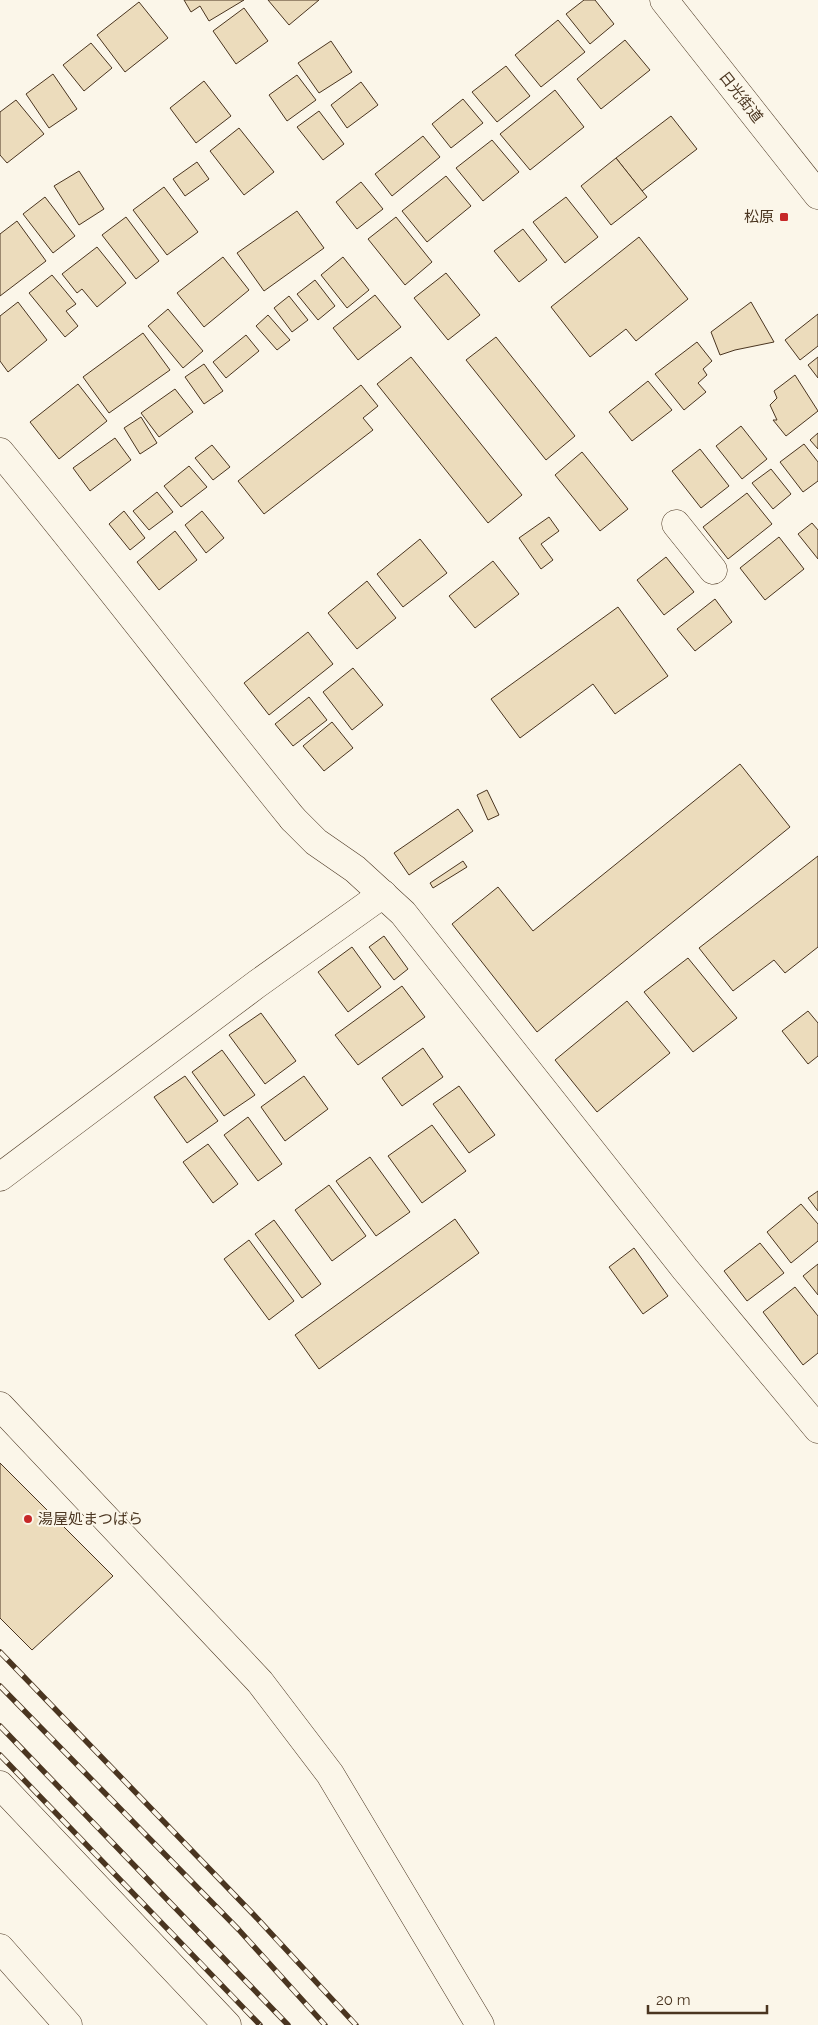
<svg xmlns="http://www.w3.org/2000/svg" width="818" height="2025" viewBox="0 0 818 2025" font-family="Raleway,'Noto Sans JP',sans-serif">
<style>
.building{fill:#ecdcbc;stroke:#4a3520}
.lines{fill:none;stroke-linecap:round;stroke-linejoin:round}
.minor-casing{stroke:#4a3520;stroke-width:29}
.tertiary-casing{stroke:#4a3520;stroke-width:29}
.primary-casing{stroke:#4a3520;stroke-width:29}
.minor{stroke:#fbf6e9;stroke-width:28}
.tertiary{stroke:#fbf6e9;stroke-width:28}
.primary{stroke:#fbf6e9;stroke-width:28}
.rail-casing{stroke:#4a3520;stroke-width:5.5}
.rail{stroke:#fbf6e9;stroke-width:4;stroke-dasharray:11;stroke-linecap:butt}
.poi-dot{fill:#c62828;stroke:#fbf6e9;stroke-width:2}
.labels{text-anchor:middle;stroke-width:4;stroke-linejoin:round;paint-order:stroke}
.street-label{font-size:15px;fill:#4a3520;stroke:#fbf6e9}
.poi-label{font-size:15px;fill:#4a3520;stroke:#fbf6e9;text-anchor:end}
</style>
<rect width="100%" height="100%" fill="#fbf6e9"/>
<!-- building -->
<g class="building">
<polygon points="184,0 244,0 209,21 200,6 191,12"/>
<polygon points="268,0 319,0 289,25"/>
<polygon points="584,0 595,0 614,24 590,44 566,14"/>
<polygon points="139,2 168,38 125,72 97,35"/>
<polygon points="244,8 268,41 236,64 213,31"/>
<polygon points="558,20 585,52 541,87 515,55"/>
<polygon points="625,40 650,70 601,109 577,79"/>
<polygon points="331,41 352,72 319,93 298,63"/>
<polygon points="91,43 112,68 84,91 63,65"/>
<polygon points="506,66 530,96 497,122 472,92"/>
<polygon points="53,74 77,109 49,128 26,94"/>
<polygon points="297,75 316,100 287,121 269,95"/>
<polygon points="204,81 231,116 196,143 170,108"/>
<polygon points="361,82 378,105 347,128 331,105"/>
<polygon points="555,90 584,127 530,170 500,134"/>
<polygon points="463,99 483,123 451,148 432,124"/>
<polygon points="16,100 44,134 7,163 0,155 0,112"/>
<polygon points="319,111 344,144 323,160 297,127"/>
<polygon points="671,116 697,149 642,191 616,158"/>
<polygon points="239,128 274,172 244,195 210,151"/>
<polygon points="423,136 440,157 392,196 375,174"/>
<polygon points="492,140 519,172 483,201 456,168"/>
<polygon points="616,158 647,197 611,225 581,186"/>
<polygon points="197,162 209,179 185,196 173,179"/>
<polygon points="79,171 104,209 79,225 54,186"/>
<polygon points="446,176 471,206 427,242 402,211"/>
<polygon points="361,182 383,209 357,229 336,202"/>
<polygon points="164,187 198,232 167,255 133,210"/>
<polygon points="45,197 75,236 53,253 23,214"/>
<polygon points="566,197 598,237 565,263 533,222"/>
<polygon points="297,211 324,248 264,291 237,253"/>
<polygon points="126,217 159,261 136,279 102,235"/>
<polygon points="396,217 432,262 405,285 368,239"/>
<polygon points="17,221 46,261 0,296 0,234"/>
<polygon points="523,229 547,260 519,282 494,251"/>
<polygon points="639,237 688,299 636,341 626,329 590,357 551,307"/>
<polygon points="97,247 126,283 97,307 82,289 77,293 62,274"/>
<polygon points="223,257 249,290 204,327 177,293"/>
<polygon points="343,257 369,290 347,308 321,275"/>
<polygon points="446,273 480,315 448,340 414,298"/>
<polygon points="52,275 76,304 66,311 78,326 65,337 29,293"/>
<polygon points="315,280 335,306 318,320 297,294"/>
<polygon points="375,295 401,327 358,360 333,328"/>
<polygon points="289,296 308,320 292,332 274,308"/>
<polygon points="18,302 47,340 8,372 0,361 0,316"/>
<polygon points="751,302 774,342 735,350 720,355 711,332"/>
<polygon points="168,309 203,351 183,368 148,326"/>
<polygon points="818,314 818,346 800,360 785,340"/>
<polygon points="268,315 290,340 277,350 256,326"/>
<polygon points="143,333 170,370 109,413 83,377"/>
<polygon points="246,335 259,351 226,378 213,362"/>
<polygon points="496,337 575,436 546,460 466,360"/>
<polygon points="697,342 712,361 703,369 707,375 698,383 706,392 684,410 655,374"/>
<polygon points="411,357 522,495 488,523 377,384"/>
<polygon points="818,357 818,378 808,365"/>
<polygon points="204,364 223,391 204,404 185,377"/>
<polygon points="795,375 818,411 786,436 773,420 777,420 770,405 777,398 774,391"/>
<polygon points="648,381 672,410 632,441 609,412"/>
<polygon points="78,384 107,421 59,459 30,422"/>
<polygon points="361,385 378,406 363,418 373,430 264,514 238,481"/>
<polygon points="175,389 193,412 159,437 141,413"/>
<polygon points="141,417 157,443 140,454 124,428"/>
<polygon points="741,426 767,459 742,479 716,446"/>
<polygon points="818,433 818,449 810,440"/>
<polygon points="115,438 131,460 90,491 73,468"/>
<polygon points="804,444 818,462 818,481 803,492 780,462"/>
<polygon points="212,445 230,467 213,480 195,458"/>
<polygon points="700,449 729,486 701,508 672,471"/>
<polygon points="582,452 628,509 600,531 555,475"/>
<polygon points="189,466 207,487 181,507 164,486"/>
<polygon points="771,469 791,494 773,509 752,483"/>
<polygon points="157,492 173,512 149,530 133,511"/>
<polygon points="747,493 772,524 728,559 703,527"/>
<polygon points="124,511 145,538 130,550 109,524"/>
<polygon points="202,511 224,538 206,553 185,525"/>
<polygon points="549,517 559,531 541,544 553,560 541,569 519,538"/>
<polygon points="812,523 818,530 818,559 798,534"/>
<polygon points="175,531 197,560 159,590 137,562"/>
<polygon points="779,537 804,569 765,600 740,568"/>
<polygon points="420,539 447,573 403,607 377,574"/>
<polygon points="666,557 694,592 664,615 637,580"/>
<polygon points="493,561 519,594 475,628 449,596"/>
<polygon points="367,581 396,618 357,649 328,613"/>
<polygon points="715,599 732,622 695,651 677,629"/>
<polygon points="618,607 668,676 615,714 593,684 520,738 491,699"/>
<polygon points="308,632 333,664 269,715 244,683"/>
<polygon points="353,668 383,705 352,730 323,692"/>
<polygon points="309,697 327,720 293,746 275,724"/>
<polygon points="332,722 353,748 324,771 303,746"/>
<polygon points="740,764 790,827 537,1032 452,924 498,887 533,931"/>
<polygon points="487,790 499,815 488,820 477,795"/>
<polygon points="458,809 473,831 409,875 394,853"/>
<polygon points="818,856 818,947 785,973 774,960 733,991 699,948"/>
<polygon points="463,861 467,867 433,888 430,883"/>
<polygon points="384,936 408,969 394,980 369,947"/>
<polygon points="352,947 381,987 348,1012 318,972"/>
<polygon points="688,958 737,1018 693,1052 644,992"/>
<polygon points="402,986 425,1017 358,1065 335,1035"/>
<polygon points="627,1001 670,1053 597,1112 555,1060"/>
<polygon points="808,1011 818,1023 818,1056 808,1064 782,1031"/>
<polygon points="261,1013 296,1061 265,1084 229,1035"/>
<polygon points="423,1048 443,1077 402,1106 382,1078"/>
<polygon points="222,1050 255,1095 224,1116 192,1072"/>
<polygon points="185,1076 218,1121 187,1143 154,1097"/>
<polygon points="304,1076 328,1109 285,1141 261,1107"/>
<polygon points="459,1086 495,1135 469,1153 433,1104"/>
<polygon points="248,1117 282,1164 258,1181 224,1135"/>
<polygon points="432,1125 466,1171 422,1203 388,1156"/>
<polygon points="208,1144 238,1184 213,1203 183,1162"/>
<polygon points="370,1157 410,1212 376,1236 336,1181"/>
<polygon points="329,1185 366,1236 332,1261 295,1210"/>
<polygon points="818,1191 818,1211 808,1198"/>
<polygon points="801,1204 818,1224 818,1241 791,1263 767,1232"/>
<polygon points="455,1219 479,1253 319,1369 295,1335"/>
<polygon points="274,1220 321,1284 302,1298 255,1234"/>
<polygon points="249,1240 294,1301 269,1320 224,1259"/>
<polygon points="760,1243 784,1273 747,1301 724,1271"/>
<polygon points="634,1248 668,1296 643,1314 609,1267"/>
<polygon points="818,1264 818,1295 803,1276"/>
<polygon points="795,1287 818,1316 818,1353 803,1365 763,1312"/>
<polygon points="0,1463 113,1576 32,1650 0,1618"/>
</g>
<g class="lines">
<!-- minor casing -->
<g class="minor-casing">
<g id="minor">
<polyline points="676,524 713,570"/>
<polyline points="293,819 316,842 355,869 403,913 685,1269 818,1429"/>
<polyline points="0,1177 257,984 383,894"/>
<polyline points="0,1406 260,1682 330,1774 480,2025"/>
<polyline points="0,1785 227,2025"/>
<polyline points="0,1948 68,2025"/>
</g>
</g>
<!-- tertiary casing -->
<g class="tertiary-casing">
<path id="tertiary" d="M0 452C100 573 194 697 293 819"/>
</g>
<!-- primary casing -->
<g class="primary-casing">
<polyline id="primary" points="664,0 818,195"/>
</g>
<!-- minor -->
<use href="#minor" class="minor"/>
<!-- tertiary -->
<use href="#tertiary" class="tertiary"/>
<!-- primary -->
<use href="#primary" class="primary"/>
<!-- rail casing -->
<g class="rail-casing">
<g id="rail">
<polyline points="0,1652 253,1914 356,2025"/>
<polyline points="0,1686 239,1930 325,2025"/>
<polyline points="0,1726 288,2025"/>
<polyline points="0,1755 260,2025"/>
</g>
</g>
<!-- rail -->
<use href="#rail" class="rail"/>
</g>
<!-- markers -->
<g class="poi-dot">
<rect x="779" y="212" width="10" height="10" rx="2.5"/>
<circle cx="28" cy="1519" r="5"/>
</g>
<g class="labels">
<!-- street labels -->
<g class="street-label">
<text transform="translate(741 97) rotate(52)" y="5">日光街道</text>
</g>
<!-- poi labels -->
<g class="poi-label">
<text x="774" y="222">松原</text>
<text x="38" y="1524" text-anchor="start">湯屋処まつばら</text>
</g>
</g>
<!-- scale -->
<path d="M648 2005v8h119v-8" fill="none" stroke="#4a3520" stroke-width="2.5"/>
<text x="656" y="2005" font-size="15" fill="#4a3520" stroke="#fbf6e9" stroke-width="4" paint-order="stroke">20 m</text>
</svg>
